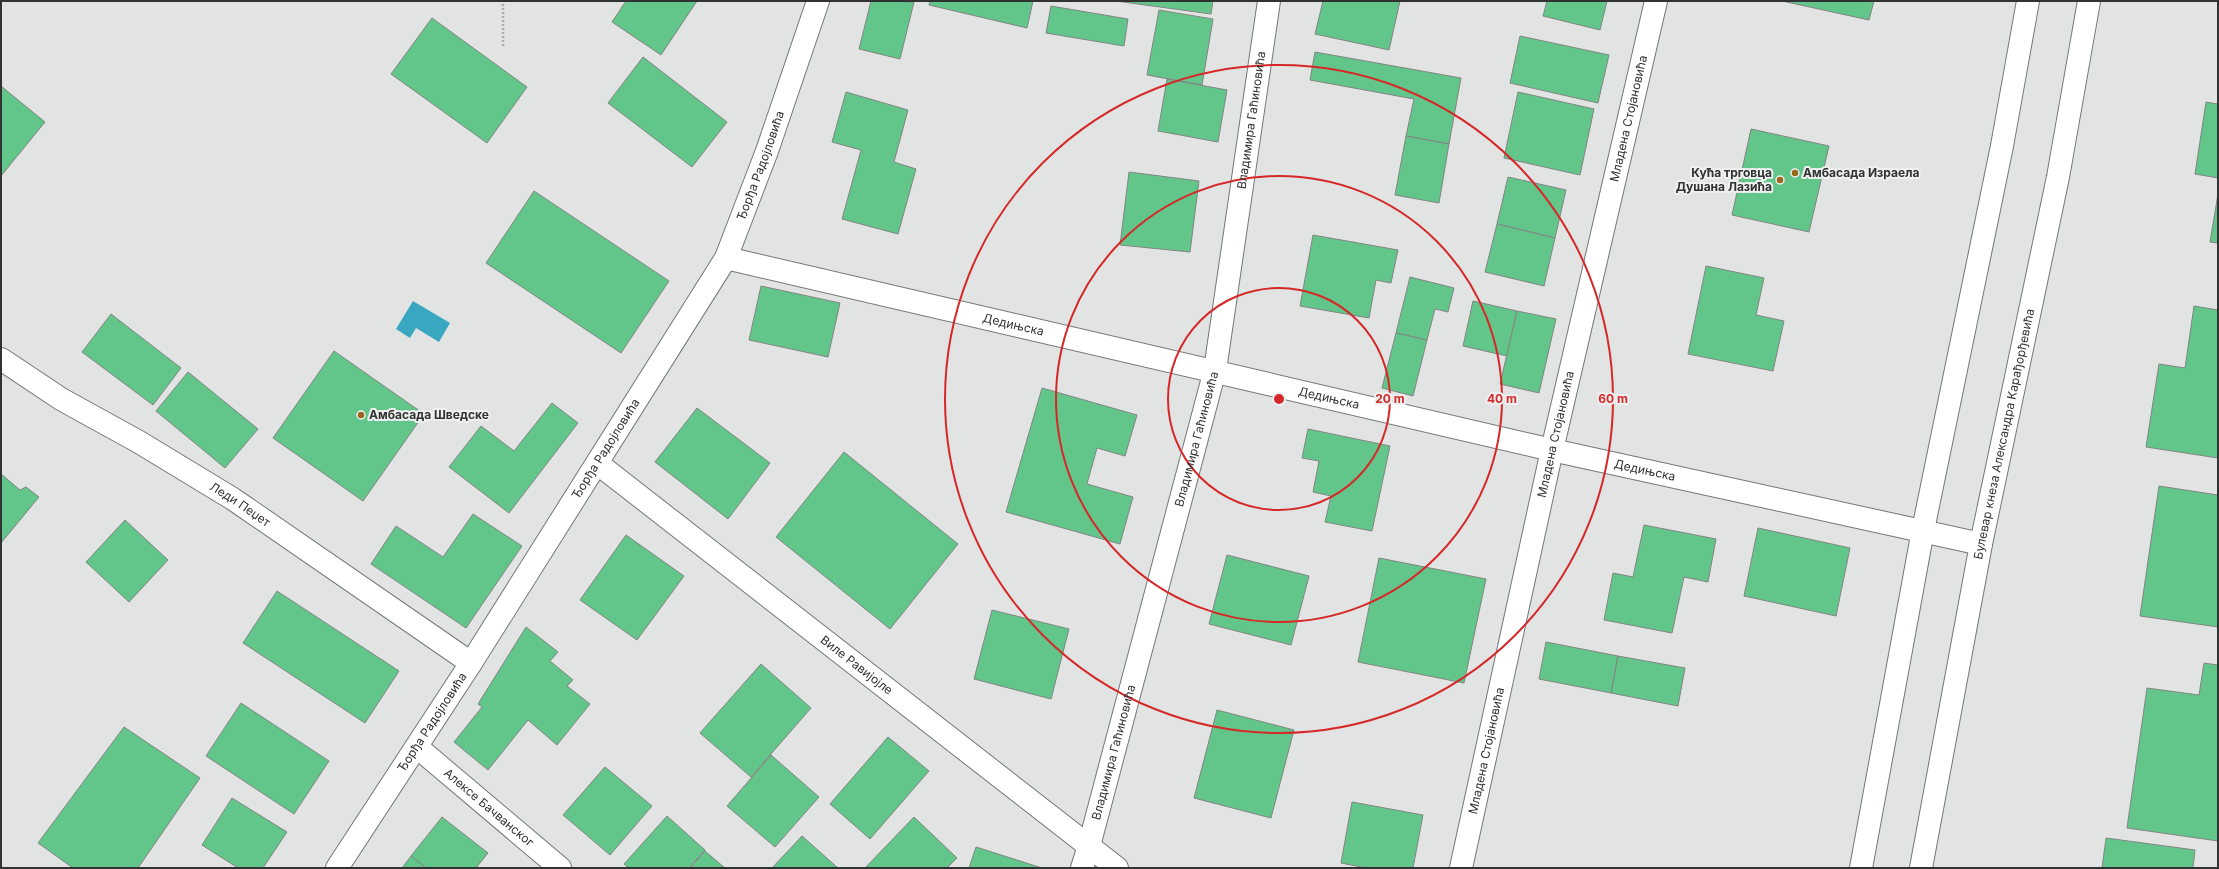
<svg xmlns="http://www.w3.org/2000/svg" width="2219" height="869" viewBox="0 0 2219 869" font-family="Inter,sans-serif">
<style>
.water{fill:#3aa7c1}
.building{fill:#62c589;stroke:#828583}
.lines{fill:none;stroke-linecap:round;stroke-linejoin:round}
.minor-casing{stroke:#747776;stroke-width:24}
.path{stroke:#a9acab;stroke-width:2.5;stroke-dasharray:2 2;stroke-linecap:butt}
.minor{stroke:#fff;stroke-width:22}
.ring{fill:none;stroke:#d62828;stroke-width:2}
.poi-dot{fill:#9a681c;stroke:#eef1f0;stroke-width:1.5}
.labels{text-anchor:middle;stroke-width:4;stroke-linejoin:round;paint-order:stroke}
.street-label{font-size:12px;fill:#313232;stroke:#eef1f0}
.poi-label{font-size:12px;font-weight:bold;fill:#313232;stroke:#eef1f0;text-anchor:start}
.centre{fill:#d62828;stroke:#eef1f0;stroke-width:2}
.ring-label{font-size:12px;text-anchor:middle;font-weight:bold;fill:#d62828;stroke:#eef1f0;stroke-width:4;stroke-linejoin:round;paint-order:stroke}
</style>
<rect width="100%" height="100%" fill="#e1e4e3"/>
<!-- water -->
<polygon class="water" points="413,301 450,323 439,342 416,328 410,338 396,329"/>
<!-- building -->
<g class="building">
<polygon points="626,1 697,1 661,55 612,22"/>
<polygon points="871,1 914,2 900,59 859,49"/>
<polygon points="930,1 1033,1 1027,28 929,5"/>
<polygon points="1116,1 1213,1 1211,14"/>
<polygon points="1323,1 1400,1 1389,50 1315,34"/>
<polygon points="1547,1 1607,1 1600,30 1543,16"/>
<polygon points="1782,1 1874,1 1869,20"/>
<polygon points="1051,6 1128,19 1124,46 1046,33"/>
<polygon points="1159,10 1213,19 1202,85 1147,75"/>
<polygon points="432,18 527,87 487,143 391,74"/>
<polygon points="1520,36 1609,55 1598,103 1510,83"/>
<polygon points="1315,52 1461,78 1449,144 1406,136 1414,99 1310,80"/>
<polygon points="643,57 727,122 692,167 608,103"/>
<polygon points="1167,79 1227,90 1218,142 1158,131"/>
<polygon points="1,86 45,122 1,176"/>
<polygon points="846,92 908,110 894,162 916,169 898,234 842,219 861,150 832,142"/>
<polygon points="1518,92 1594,109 1580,175 1504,158"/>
<polygon points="2206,102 2218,104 2218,178 2195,174"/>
<polygon points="1751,129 1829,146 1809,232 1732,215"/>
<polygon points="1406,136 1449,144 1439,203 1395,195"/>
<polygon points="1129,172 1199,181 1190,252 1120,245"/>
<polygon points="1508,177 1566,190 1555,238 1497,224"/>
<polygon points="534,191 669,281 621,353 486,263"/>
<polygon points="2218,194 2218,243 2210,242"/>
<polygon points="1497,224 1555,238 1544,286 1485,272"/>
<polygon points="1313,235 1398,250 1391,283 1376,280 1369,318 1300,306"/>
<polygon points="1706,266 1764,278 1756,315 1784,321 1773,371 1688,354"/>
<polygon points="1410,277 1454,288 1448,312 1435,309 1427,340 1396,333"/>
<polygon points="761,286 840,303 828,357 749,340"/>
<polygon points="1473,301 1517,311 1507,356 1463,346"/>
<polygon points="2194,306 2218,310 2218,458 2146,447 2159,364 2185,368"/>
<polygon points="1517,311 1556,319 1539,393 1500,384"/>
<polygon points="111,314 181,368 153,405 82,352"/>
<polygon points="1396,333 1427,340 1413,396 1382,388"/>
<polygon points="334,351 424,414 363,501 273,438"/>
<polygon points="188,372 258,429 225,468 156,411"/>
<polygon points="1042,388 1137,415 1125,456 1097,448 1087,484 1133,497 1120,544 1006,512"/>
<polygon points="552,403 578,423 509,513 449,467 481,426 514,451"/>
<polygon points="697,408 770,463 728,519 655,462"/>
<polygon points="1308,429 1390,446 1372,531 1325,522 1331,496 1313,492 1319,461 1302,458"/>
<polygon points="844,452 958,544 890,629 776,537"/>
<polygon points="1,474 20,490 26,487 39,497 1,543"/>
<polygon points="2159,486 2218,495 2218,627 2140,616"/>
<polygon points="473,514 522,546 466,628 371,564 396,526 443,557"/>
<polygon points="125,520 168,560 129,602 86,562"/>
<polygon points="1644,525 1716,539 1708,582 1684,577 1672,633 1604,620 1613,573 1633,577"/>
<polygon points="1758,528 1850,548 1836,616 1744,596"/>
<polygon points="626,535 684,576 637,640 580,600"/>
<polygon points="1227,555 1309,576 1291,645 1209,624"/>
<polygon points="1379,558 1486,579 1464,683 1358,662"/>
<polygon points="277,591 399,671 365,723 243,643"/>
<polygon points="992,610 1069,629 1051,699 974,679"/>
<polygon points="526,627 558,652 550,661 573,680 567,686 590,704 557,745 528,720 488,770 454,742 482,707 478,704"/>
<polygon points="1546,642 1618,656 1611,693 1539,679"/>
<polygon points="1618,656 1685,668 1678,706 1611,693"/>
<polygon points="2204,663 2218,665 2218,841 2127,828 2147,688 2199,695"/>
<polygon points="761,664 811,708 751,777 700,733"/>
<polygon points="241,703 329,761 294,814 206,756"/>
<polygon points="1217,710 1294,730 1271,818 1194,798"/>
<polygon points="124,727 200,778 138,868 73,868 38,843"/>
<polygon points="888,737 929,771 870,839 830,804"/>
<polygon points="771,755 819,797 775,847 727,806"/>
<polygon points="605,767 652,806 610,855 563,815"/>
<polygon points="232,798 287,832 263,868 238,868 202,845"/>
<polygon points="1352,802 1423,815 1413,868 1366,868 1341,863"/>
<polygon points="667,816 705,850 689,868 628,868 624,864"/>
<polygon points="442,817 488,853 476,868 426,868 411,856"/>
<polygon points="914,817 957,858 947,868 865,868"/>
<polygon points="802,836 838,868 772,868"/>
<polygon points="2106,838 2195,850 2193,868 2102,868"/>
<polygon points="976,847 1042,868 969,868"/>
<polygon points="705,851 725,868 690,868"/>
<polygon points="411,856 426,868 402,868"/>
</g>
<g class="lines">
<!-- minor casing -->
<g class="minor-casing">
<g id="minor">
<path id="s1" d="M726 258 1552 450 1981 544"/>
<path id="s2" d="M1 359 61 399 139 442 233 499 471 663"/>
<path id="s3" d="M597 463 1117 868"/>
<path id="s4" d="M417 747 560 868"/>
<path id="s5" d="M337 868 471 663 726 258 767 151 818 1"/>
<path id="s6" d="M1082 868 1089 846 1215 370 1269 1"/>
<path id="s7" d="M1461 868 1552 450 1656 1"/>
<polyline points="1861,868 1923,530 2002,146 2028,1"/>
<path id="s8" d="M1921 868 1981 544 2058 177 2089 1"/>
</g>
</g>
<!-- path -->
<polyline class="path" points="503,46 503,1"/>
<!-- minor -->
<use href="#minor" class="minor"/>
</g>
<!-- distance rings -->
<g class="ring">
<circle cx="1279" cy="399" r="111"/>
<circle cx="1279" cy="399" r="223"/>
<circle cx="1279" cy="399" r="334"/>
</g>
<!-- markers -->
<g class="poi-dot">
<circle cx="1795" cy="173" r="4"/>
<circle cx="1780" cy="180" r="4"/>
<circle cx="361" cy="415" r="4"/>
</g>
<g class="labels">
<!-- street labels -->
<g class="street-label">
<text dy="4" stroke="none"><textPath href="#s7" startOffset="768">Младена Стојановића</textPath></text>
<text dy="4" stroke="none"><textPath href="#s6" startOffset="768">Владимира Гаћиновића</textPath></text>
<text dy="4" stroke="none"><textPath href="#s5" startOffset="822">Ђорђа Радојловића</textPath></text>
<text dy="4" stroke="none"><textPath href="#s1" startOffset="295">Дедињска</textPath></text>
<text dy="4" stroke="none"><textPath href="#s1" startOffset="619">Дедињска</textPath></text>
<text dy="4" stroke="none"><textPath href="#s7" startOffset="444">Младена Стојановића</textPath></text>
<text dy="4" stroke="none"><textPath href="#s8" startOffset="442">Булевар кнеза Александра Карађорђевића</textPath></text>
<text dy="4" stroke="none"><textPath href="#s6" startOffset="444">Владимира Гаћиновића</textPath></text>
<text dy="4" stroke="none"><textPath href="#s5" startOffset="498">Ђорђа Радојловића</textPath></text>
<text dy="4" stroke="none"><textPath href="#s1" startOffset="943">Дедињска</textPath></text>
<text dy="4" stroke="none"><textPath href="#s2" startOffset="280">Леди Пеџет</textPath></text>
<text dy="4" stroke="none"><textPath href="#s3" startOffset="329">Виле Равијојле</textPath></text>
<text dy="4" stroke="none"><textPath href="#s5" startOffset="174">Ђорђа Радојловића</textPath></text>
<text dy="4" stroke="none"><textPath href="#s7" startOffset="120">Младена Стојановића</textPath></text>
<text dy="4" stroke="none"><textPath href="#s6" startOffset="120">Владимира Гаћиновића</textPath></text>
<text dy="4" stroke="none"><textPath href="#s4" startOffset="94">Алексе Бачванског</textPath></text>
</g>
<!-- poi labels -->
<g class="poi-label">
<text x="1772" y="177" text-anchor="end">Кућа трговца<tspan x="1772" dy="14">Душана Лазића</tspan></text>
<text x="1803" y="177">Амбасада Израела</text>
<text x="369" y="419">Амбасада Шведске</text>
</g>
</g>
<circle cx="1279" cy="399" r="6" class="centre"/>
<g class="ring-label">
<text x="1390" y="403">20 m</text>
<text x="1502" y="403">40 m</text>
<text x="1613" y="403">60 m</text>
</g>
<!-- border -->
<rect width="2219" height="869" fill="none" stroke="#313232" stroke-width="4"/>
</svg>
